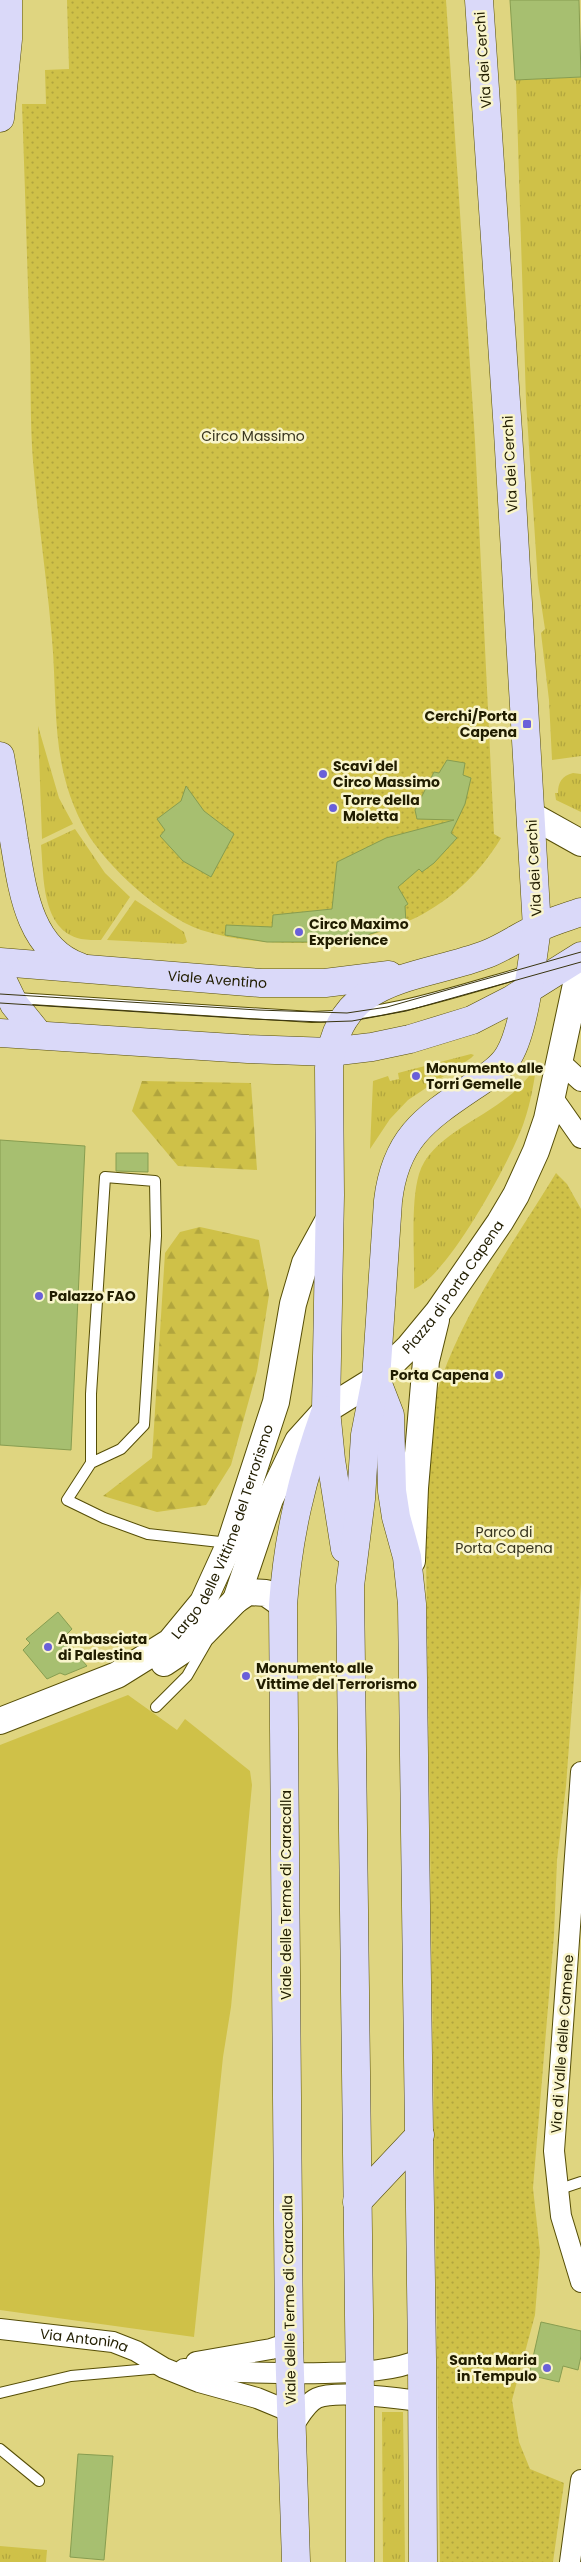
<svg xmlns="http://www.w3.org/2000/svg" width="581" height="2562" viewBox="0 0 581 2562" font-family="Poppins,sans-serif">
<style>
.grass{fill:url(#grass-tufts)}
.forest{fill:url(#forest-firs)}
.park{fill:url(#park-dots)}
.garden{fill:#cfc148}
.building{fill:#a7bf70;stroke:#879d50}
.lines{fill:none;stroke-linecap:round;stroke-linejoin:round}
.service-casing{stroke:#564e06;stroke-width:12}
.minor-casing{stroke:#564e06;stroke-width:22}
.tertiary-casing{stroke:#564e06;stroke-width:28}
.secondary-casing{stroke:#564e06;stroke-width:29}
.service{stroke:#fff;stroke-width:10}
.minor{stroke:#fff;stroke-width:20}
.tertiary{stroke:#fff;stroke-width:26}
.secondary{stroke:#dad9f9;stroke-width:28}
.tram{stroke:#393410;stroke-width:1}
.poi-dot{fill:#6a60d9;stroke:#f9f5cc;stroke-width:2}
.labels{text-anchor:middle;stroke-width:5;stroke-linejoin:round;paint-order:stroke}
.street-label{font-size:14px;fill:#211d00;stroke:#f9f5cc}
.park-label{font-size:14px;fill:#37341e;stroke:#f9f5cc}
.poi-label{font-size:14px;font-weight:bold;fill:#211d00;stroke:#f9f5cc;text-anchor:start}
</style>
<defs>
<pattern id="grass-tufts" width="24" height="20" patternUnits="userSpaceOnUse" patternTransform="scale(1.25)"><rect width="24" height="20" fill="#cfc148"/><path d="M3 7l-1-3M5 7V3M7 7l1-3M15 17l-1-3M17 17v-4M19 17l1-3" fill="none" stroke="#b1a53d"/></pattern>
<pattern id="forest-firs" width="22" height="20" patternUnits="userSpaceOnUse" patternTransform="scale(1.25)"><rect width="22" height="20" fill="#cfc148"/><path d="M5 1l3.5 6h-7zM16 11l3.5 6h-7z" fill="#b1a53d"/></pattern>
<pattern id="park-dots" width="8" height="8" patternUnits="userSpaceOnUse" patternTransform="scale(1.25)"><rect width="8" height="8" fill="#cfc148"/><path d="M2 2h.1M6 6h.1" fill="none" stroke="#b1a53d" stroke-width="1.8" stroke-linecap="round"/></pattern>
</defs>
<rect width="100%" height="100%" fill="#dfd580"/>
<!-- grass -->
<g class="grass">
<polygon points="581,77 581,756 552,760 549,700 541,633 545,629 538,583 526,401 516,80"/>
<polygon points="38,726 59,798 73,824 42,839"/>
<path d="M573 773 581 774V812L556 800 555 793H558C558 782 562 776 573 773Z"/>
<path d="M75 829 105 873 130 897 101 940C95 940 87 940 81 939 41 930 44 876 41 845Z"/>
<polygon points="135,900 184,932 187,942 183,944 107,940"/>
<polygon points="471,1054 474,1055 471,1058 408,1100 390,1119 370,1149 373,1081 388,1076 390,1081 399,1079 398,1073"/>
<path d="M537 1062C534 1082 531 1102 524 1122 512 1158 448 1276 414 1289 415 1257 410 1204 419 1174 434 1125 515 1113 537 1062Z"/>
<polygon points="382,2412 403,2412 405,2562 383,2562"/>
<polygon points="0,2546 47,2550 46,2562 0,2562"/>
</g>
<!-- forest -->
<g class="forest">
<polygon points="142,1081 251,1083 257,1170 178,1166 132,1111"/>
<polygon points="200,1227 259,1240 269,1295 257,1371 231,1465 206,1505 157,1512 103,1496 152,1458 165,1253 180,1232"/>
</g>
<!-- park -->
<g class="park">
<path d="M67 0H446L475 441 494 834 501 838C457 911 383 944 298 943 266 943 232 940 201 930 161 916 107 867 86 831 50 767 58 709 52 639 47 580 38 521 33 461 30 423 31 383 30 344 27 264 25 184 22 104H46L45 70 69 69Z"/>
<path d="M556 1173 567 1184 581 1209V1584L566 1786 557 1860 554 1935 533 2188 540 2252 535 2315 512 2400 519 2442 530 2469 564 2483 553 2562H440L425 1482C428 1454 429 1422 436 1395 460 1315 513 1244 556 1173Z"/>
</g>
<!-- garden -->
<polygon class="garden" points="128,1695 177,1730 185,1719 250,1771 252,1785 231,2007 223,2057 194,2337 0,2310 0,1745"/>
<!-- building -->
<g class="building">
<polygon points="510,0 579,0 581,77 515,80"/>
<polygon points="447,760 465,763 463,775 471,778 465,804 451,833 457,838 434,863 422,872 419,869 398,887 408,904 405,906 406,923 367,935 331,942 267,942 225,935 226,925 272,927 273,915 332,909 337,862 386,838 454,820 417,819 415,810 434,772 439,773"/>
<polygon points="186,786 204,811 234,834 211,877 183,861 160,836 165,830 157,819 181,801"/>
<polygon points="0,1140 85,1146 71,1450 0,1445"/>
<polygon points="116,1153 148,1153 148,1172 116,1171"/>
<polygon points="58,1612 72,1629 63,1638 87,1666 65,1675 60,1673 47,1679 23,1650 30,1643 26,1639"/>
<polygon points="541,2322 581,2331 581,2356 578,2370 563,2366 559,2382 529,2375"/>
<polygon points="78,2454 113,2456 104,2560 70,2557"/>
</g>
<g class="lines">
<!-- service casing -->
<g class="service-casing">
<g id="service">
<path d="M16 998 312 1017C387 1016 457 991 528 971"/>
<polyline points="91,1463 91,1394 105,1177 155,1181 156,1236 144,1425 121,1449 91,1463 67,1500 104,1518 148,1534 229,1543"/>
<polyline points="156,1707 187,1676 206,1643"/>
<polyline points="557,2190 581,2182"/>
<polyline points="0,2393 71,2376 161,2368"/>
<polyline points="0,2449 39,2481"/>
</g>
</g>
<!-- minor casing -->
<g class="minor-casing">
<g id="minor">
<polyline points="559,1061 581,1081"/>
<polyline points="553,1098 581,1138"/>
<polyline points="581,1772 554,2151 561,2216 581,2282"/>
<path id="s1" d="M0 2329 113 2342 136 2351 164 2368 199 2382 257 2398 291 2412"/>
<polyline points="196,2362 271,2349 289,2343"/>
<path d="M184 2369C231 2372 278 2374 325 2373 359 2372 391 2372 422 2359"/>
<path d="M292 2427C299 2418 306 2403 317 2398 335 2390 401 2398 422 2402"/>
<polyline points="570,2562 581,2480"/>
</g>
</g>
<!-- tertiary casing -->
<g class="tertiary-casing">
<g id="tertiary">
<polyline points="531,815 581,843"/>
<polyline points="412,1561 415,1488 426,1361 436,1320"/>
<path id="s2" d="M236 1600 270 1499 298 1441 326 1410 376 1379 409 1347 438 1312 500 1222 516 1195 536 1151 547 1119 581 961"/>
<polyline points="164,1663 194,1643 236,1600 248,1592 266,1593 283,1605"/>
<path id="s3" d="M0 1721 117 1675 170 1642 203 1602 230 1543 276 1402 293 1304 305 1263 328 1221"/>
</g>
</g>
<!-- secondary casing -->
<g class="secondary-casing">
<g id="secondary">
<polyline points="0,118 8,39 8,0"/>
<path d="M0 756C5 784 10 812 14 840 22 887 28 949 80 967"/>
<path id="s4" d="M0 962 261 983H325L389 975"/>
<polyline points="0,975 14,1004 39,1035"/>
<polyline points="0,1033 248,1049 330,1052 372,1047 410,1039 472,1020 511,1000 581,956"/>
<polyline points="376,1379 390,1415 392,1491 396,1517 407,1557 412,1604 422,2359 423,2562"/>
<path d="M345 1549 331 1460 326 1410 330 1195 329 1068C336 974 419 980 487 954 505 947 521 935 538 928 552 921 567 917 581 912"/>
<polyline points="357,2202 420,2135"/>
<path d="M296 2562 289 2343 283 1605C288 1535 302 1477 326 1410"/>
<path d="M360 2562V2396L350 1586 361 1499 365 1435 376 1379 388 1201C395 1140 423 1120 472 1087 485 1078 501 1069 509 1055 525 1028 532 961 537 928L508 432 479 0"/>
</g>
</g>
<!-- service -->
<use href="#service" class="service"/>
<!-- minor -->
<use href="#minor" class="minor"/>
<!-- tertiary -->
<use href="#tertiary" class="tertiary"/>
<!-- secondary -->
<use href="#secondary" class="secondary"/>
<!-- tram -->
<g class="tram">
<polyline points="0,994 258,1010 347,1013 387,1007 581,952"/>
<polyline points="0,1003 251,1019 321,1022 352,1021 406,1011 581,962"/>
</g>
</g>
<!-- markers -->
<g class="poi-dot">
<rect x="522" y="719" width="10" height="10" rx="2.5"/>
<circle cx="323" cy="774" r="5"/>
<circle cx="333" cy="808" r="5"/>
<circle cx="299" cy="932" r="5"/>
<circle cx="416" cy="1076" r="5"/>
<circle cx="39" cy="1296" r="5"/>
<circle cx="499" cy="1375" r="5"/>
<circle cx="48" cy="1647" r="5"/>
<circle cx="246" cy="1676" r="5"/>
<circle cx="547" cy="2368" r="5"/>
</g>
<g class="labels">
<!-- street labels -->
<g class="street-label">
<text transform="translate(483 60) rotate(-94)" y="5">Via dei Cerchi</text>
<text transform="translate(510 464) rotate(-93)" y="5">Via dei Cerchi</text>
<text transform="translate(534 868) rotate(-93)" y="5">Via dei Cerchi</text>
<text dy="5" stroke="none"><textPath href="#s4" startOffset="218">Viale Aventino</textPath></text>
<text dy="5" stroke="none"><textPath href="#s2" startOffset="392">Piazza di Porta Capena</textPath></text>
<text dy="5" stroke="none"><textPath href="#s3" startOffset="312">Largo delle Vittime del Terrorismo</textPath></text>
<text transform="translate(286 1895) rotate(-90)" y="5">Viale delle Terme di Caracalla</text>
<text transform="translate(562 2044) rotate(-86)" y="5">Via di Valle delle Camene</text>
<text transform="translate(289 2300) rotate(-91)" y="5">Viale delle Terme di Caracalla</text>
<text dy="5" stroke="none"><textPath href="#s1" startOffset="85">Via Antonina</textPath></text>
</g>
<!-- park labels -->
<g class="park-label">
<text x="253" y="441">Circo Massimo</text>
<text x="504" y="1537">Parco di<tspan x="504" dy="16">Porta Capena</tspan></text>
</g>
<!-- poi labels -->
<g class="poi-label">
<text x="517" y="721" text-anchor="end">Cerchi/Porta<tspan x="517" dy="16">Capena</tspan></text>
<text x="333" y="771">Scavi del<tspan x="333" dy="16">Circo Massimo</tspan></text>
<text x="343" y="805">Torre della<tspan x="343" dy="16">Moletta</tspan></text>
<text x="309" y="929">Circo Maximo<tspan x="309" dy="16">Experience</tspan></text>
<text x="426" y="1073">Monumento alle<tspan x="426" dy="16">Torri Gemelle</tspan></text>
<text x="49" y="1301">Palazzo FAO</text>
<text x="489" y="1380" text-anchor="end">Porta Capena</text>
<text x="58" y="1644">Ambasciata<tspan x="58" dy="16">di Palestina</tspan></text>
<text x="256" y="1673">Monumento alle<tspan x="256" dy="16">Vittime del Terrorismo</tspan></text>
<text x="537" y="2365" text-anchor="end">Santa Maria<tspan x="537" dy="16">in Tempulo</tspan></text>
</g>
</g>
</svg>
